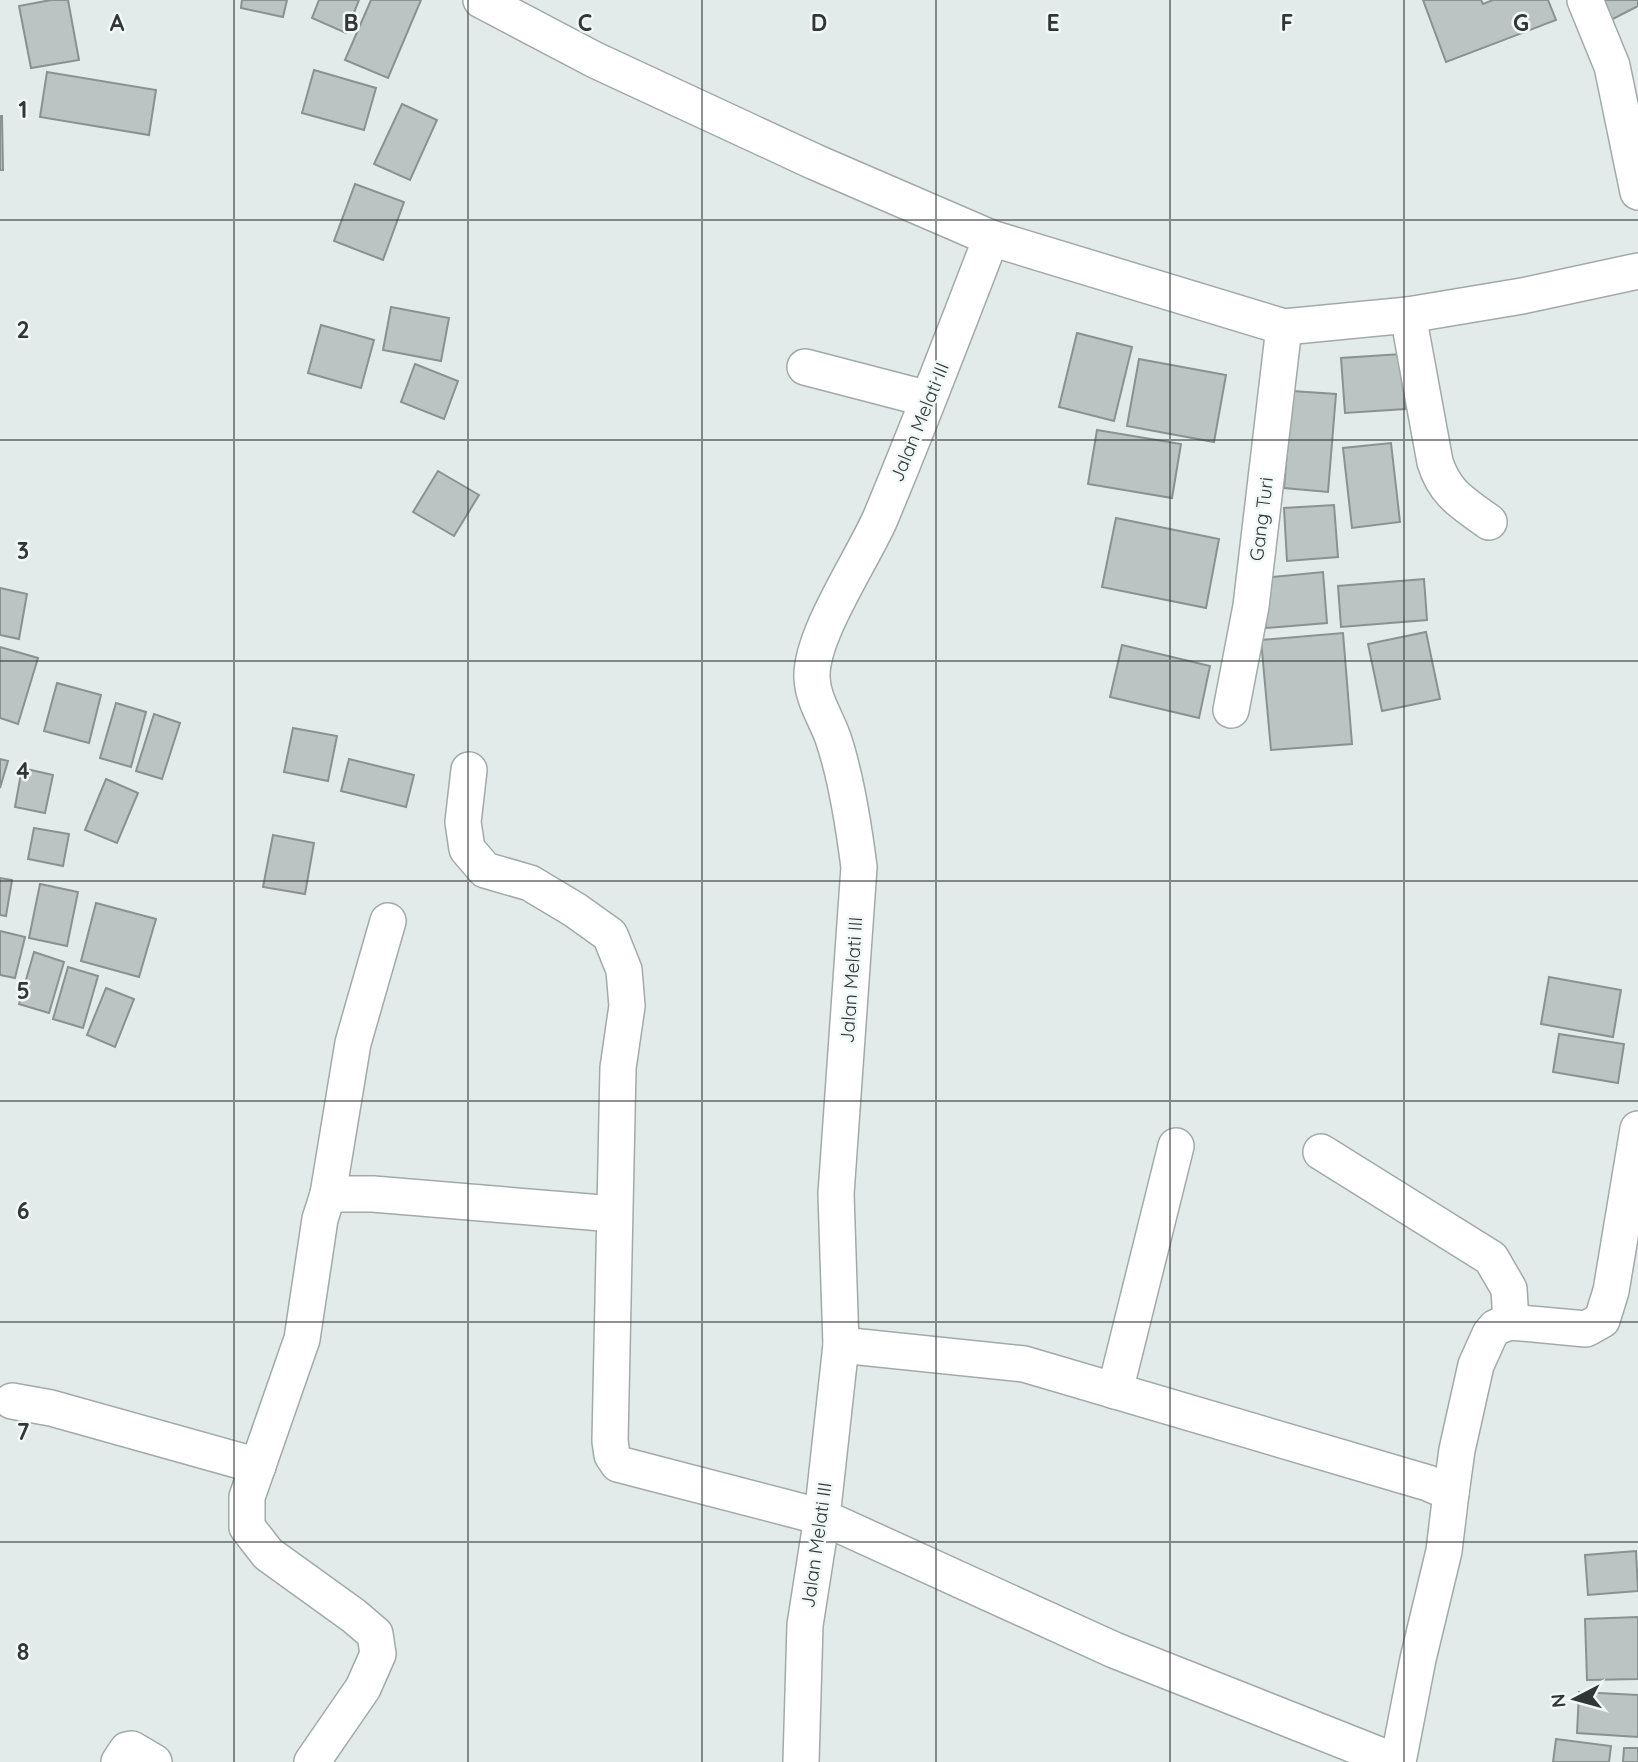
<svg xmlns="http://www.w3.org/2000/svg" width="1638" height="1762" viewBox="0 0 1638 1762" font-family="Quicksand,sans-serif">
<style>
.building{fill:#bcc4c3;stroke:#8a9191;stroke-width:2}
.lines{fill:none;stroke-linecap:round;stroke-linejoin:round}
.minor-casing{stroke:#a2aaa9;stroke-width:38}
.minor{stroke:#fff;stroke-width:35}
.grid{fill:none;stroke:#333636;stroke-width:2;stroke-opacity:0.55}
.labels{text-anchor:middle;stroke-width:5;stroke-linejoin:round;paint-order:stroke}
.street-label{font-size:19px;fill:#333636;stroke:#f0f8f7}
.grid-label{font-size:23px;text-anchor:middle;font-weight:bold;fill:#333636;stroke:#f0f8f7;stroke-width:5;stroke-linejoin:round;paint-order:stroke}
</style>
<rect width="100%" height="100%" fill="#e3ebea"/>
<!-- building -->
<g class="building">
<polygon points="51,0 68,0 79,60 31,68 19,6"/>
<polygon points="242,0 287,0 283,17 241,8"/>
<polygon points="319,0 359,0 346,33 312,18"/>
<polygon points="371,0 421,0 388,78 345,60"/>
<polygon points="1423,0 1481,0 1483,4 1493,0 1548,0 1556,20 1446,62"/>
<polygon points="1601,0 1638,0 1638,6 1611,20"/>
<polygon points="314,70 376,88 364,130 302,113"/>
<polygon points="47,72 156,90 149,135 40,117"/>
<polygon points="402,104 437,120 410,180 374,164"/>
<polygon points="0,116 2,116 3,170 0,170"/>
<polygon points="355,184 404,202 383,260 334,241"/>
<polygon points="391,307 449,318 441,361 383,350"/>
<polygon points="321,325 374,340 361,388 308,373"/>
<polygon points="1077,333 1132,347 1114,421 1059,407"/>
<polygon points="1401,354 1405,409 1345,413 1341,358"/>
<polygon points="1139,359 1226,375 1214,442 1127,426"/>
<polygon points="415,364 458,381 444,419 401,402"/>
<polygon points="1292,391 1336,394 1328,492 1284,488"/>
<polygon points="1097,430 1181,444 1172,498 1088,484"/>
<polygon points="1391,443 1400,522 1352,528 1343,448"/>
<polygon points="438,471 479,495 454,536 413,512"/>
<polygon points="1334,505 1338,557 1287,561 1284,508"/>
<polygon points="1116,518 1219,539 1206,608 1102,587"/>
<polygon points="1323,572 1327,623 1266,628 1262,578"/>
<polygon points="1424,579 1427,620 1341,627 1338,586"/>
<polygon points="0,588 27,594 19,639 0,635"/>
<polygon points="1426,632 1440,699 1382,711 1368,644"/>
<polygon points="1343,633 1352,744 1271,750 1261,640"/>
<polygon points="1122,645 1210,666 1199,718 1110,697"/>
<polygon points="0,647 38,658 18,724 0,718"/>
<polygon points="57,683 101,695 89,743 44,731"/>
<polygon points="116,703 146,712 131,767 100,758"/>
<polygon points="154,714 180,723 162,779 136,771"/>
<polygon points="293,728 337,736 328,781 284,772"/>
<polygon points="0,759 8,761 0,788"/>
<polygon points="349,759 414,775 406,807 341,791"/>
<polygon points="22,768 53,775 45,813 15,807"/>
<polygon points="106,779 138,793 117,843 85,830"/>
<polygon points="34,828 69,834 63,866 28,859"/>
<polygon points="273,835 314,843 305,894 263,887"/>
<polygon points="0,878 12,880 6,916 0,915"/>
<polygon points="40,884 78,892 67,946 29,938"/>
<polygon points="96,903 156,919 139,977 81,961"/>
<polygon points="0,931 25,937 15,978 0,975"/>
<polygon points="34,952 64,962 49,1013 19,1004"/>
<polygon points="68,967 98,976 83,1028 53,1019"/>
<polygon points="1549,977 1621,990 1613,1037 1541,1024"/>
<polygon points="106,988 134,999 115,1047 87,1035"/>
<polygon points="1559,1034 1624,1044 1618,1083 1553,1072"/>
<polygon points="1636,1551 1638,1591 1588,1595 1585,1555"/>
<polygon points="1638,1617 1638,1679 1587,1680 1585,1619"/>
<polygon points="1579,1692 1638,1695 1638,1737 1577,1733"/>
<polygon points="1556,1739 1611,1746 1609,1762 1553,1762"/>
<polygon points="1624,1748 1638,1748 1638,1762 1623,1762"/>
</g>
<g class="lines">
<!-- minor casing -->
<g class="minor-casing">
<g id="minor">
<polyline points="481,0 595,60 815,162 991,238 1284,327 1408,315 1522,296 1638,271"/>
<polyline points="1585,0 1612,66 1638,192"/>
<path d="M1408 315 1435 462C1445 494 1463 503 1489 522"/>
<polyline points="805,367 928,399"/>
<polyline points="1231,710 1251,606 1284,327"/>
<polyline points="469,770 463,822 467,849 485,870 530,883 575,910 610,935 624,970 627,1006 618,1068 610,1441 612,1455 618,1464 822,1517 1114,1650 1397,1762"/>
<polyline points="1321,1152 1491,1258 1509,1289 1511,1322"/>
<polyline points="328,1194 353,1043 388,921"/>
<polyline points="841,1345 1024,1364 1428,1483 1451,1493 1444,1551 1418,1659 1398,1762"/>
<polyline points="1115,1391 1176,1146"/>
<polyline points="12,1401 51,1408 258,1466"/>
<polyline points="1451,1493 1457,1450 1476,1365 1490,1334 1496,1327 1511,1322 1586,1329 1602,1320 1611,1291 1638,1129"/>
<polyline points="119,1762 127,1750 132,1749 154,1762"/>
<polyline points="312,1762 363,1688 378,1654 375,1634 354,1616 268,1554 247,1527 247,1497 302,1339 320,1219 328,1194 373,1194 614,1214"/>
<path d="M801 1762 805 1625 822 1517 841 1345 836 1194 859 867C854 828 846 776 833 738 826 718 813 700 812 678 810 636 862 560 880 519 919 426 955 332 991 238"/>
</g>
</g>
<!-- minor -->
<use href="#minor" class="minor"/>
</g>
<!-- grid -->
<path class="grid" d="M234 0V1762M468 0V1762M702 0V1762M936 0V1762M1170 0V1762M1404 0V1762M0 220H1638M0 440H1638M0 661H1638M0 881H1638M0 1101H1638M0 1322H1638M0 1542H1638"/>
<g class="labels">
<!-- street labels -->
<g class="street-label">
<text transform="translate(919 422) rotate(-68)" y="7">Jalan Melati III</text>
<text transform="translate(1261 519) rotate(-83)" y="7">Gang Turi</text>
<text transform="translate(851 980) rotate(-86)" y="7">Jalan Melati III</text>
<text transform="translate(816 1545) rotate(-82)" y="7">Jalan Melati III</text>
</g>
</g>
<g class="grid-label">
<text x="117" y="31">A</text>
<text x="351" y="31">B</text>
<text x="585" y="31">C</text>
<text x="819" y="31">D</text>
<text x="1053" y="31">E</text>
<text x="1287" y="31">F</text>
<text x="1521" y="31">G</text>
<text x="23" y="118">1</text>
<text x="23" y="338">2</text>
<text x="23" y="559">3</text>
<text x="23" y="779">4</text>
<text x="23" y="999">5</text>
<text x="23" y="1219">6</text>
<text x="23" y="1440">7</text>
<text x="23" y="1660">8</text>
</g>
<!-- north arrow -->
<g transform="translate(1575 1699) rotate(264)" stroke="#f0f8f7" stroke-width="5" paint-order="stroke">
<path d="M0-5L12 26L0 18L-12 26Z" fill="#333636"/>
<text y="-10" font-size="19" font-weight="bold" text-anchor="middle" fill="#333636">N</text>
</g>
</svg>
